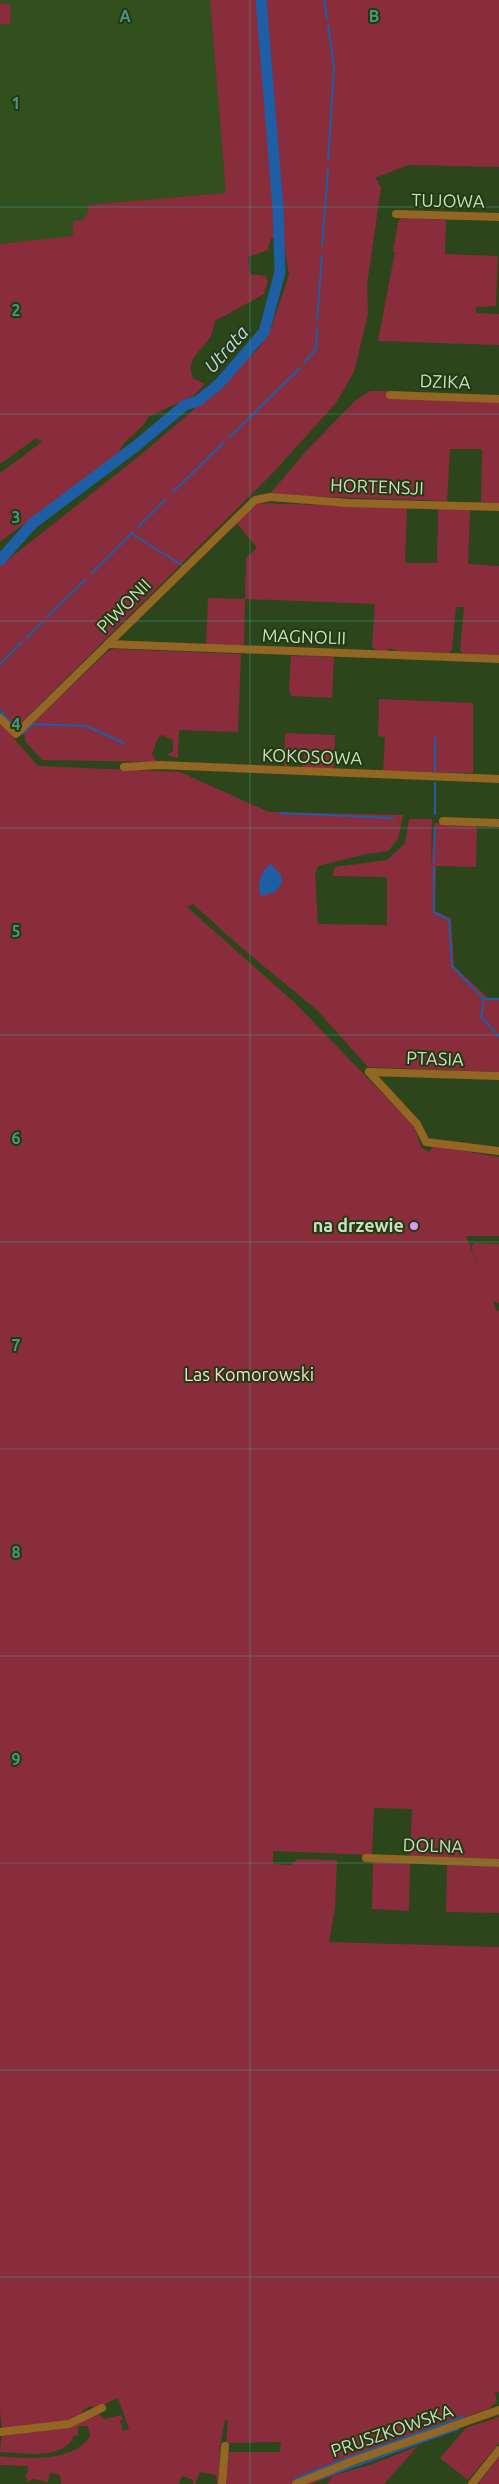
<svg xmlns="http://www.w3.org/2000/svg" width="499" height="2484" viewBox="0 0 499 2484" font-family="Ubuntu,sans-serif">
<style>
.built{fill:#324f1e}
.green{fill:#892c3c}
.water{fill:#1e5ea4}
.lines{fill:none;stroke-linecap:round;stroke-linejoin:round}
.stream{stroke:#1e5ea4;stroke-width:2}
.river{stroke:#1e5ea4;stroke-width:11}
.minor{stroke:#936723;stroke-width:8}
.grid{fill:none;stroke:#489588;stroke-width:1;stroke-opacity:0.55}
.poi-dot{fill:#d99af7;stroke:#223a10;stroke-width:2}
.labels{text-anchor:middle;stroke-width:4;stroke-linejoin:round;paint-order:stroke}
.street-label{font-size:18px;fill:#ceddc5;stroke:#223a10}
.poi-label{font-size:18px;font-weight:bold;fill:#ceddc5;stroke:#223a10;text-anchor:end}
.park-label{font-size:18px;fill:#fcd9db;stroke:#223a10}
.water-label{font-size:19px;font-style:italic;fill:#c4d7ee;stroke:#223a10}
.grid-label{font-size:16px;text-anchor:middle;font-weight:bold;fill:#489588;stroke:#223a10;stroke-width:4;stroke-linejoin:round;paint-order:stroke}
</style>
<rect width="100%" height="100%" fill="#2c451b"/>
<!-- built -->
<polygon class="built" points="0,0 256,0 269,216 0,244"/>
<!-- green -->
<g class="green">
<path d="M210 0H499V167L408 165 375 178 381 187 367 285 368 314 354 372 336 403 271 475 16 728 0 709V566L143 453 192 411 259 348 272 325 289 275 283 238H271L268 250 248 257 250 274 266 276 268 281 264 294 215 321C213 326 213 333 210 337 202 351 185 359 193 378L205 384 193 396 148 417C142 432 123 438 119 453L0 542V473L42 442 36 438 0 464V244L73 236V221L82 220 88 213V205L226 193Z"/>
<polygon points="0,3 11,5 10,24 0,24"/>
<polygon points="401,218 446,220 445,254 498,256 496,306 476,307 476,313 499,314 499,345 378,341 395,252 393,252 398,222"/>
<polygon points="370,391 387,391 387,397 499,402 499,503 481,502 482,449 450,449 447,501 269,495 306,451 356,400"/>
<polygon points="258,503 407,508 405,563 437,563 438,509 470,510 468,564 499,566 499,655 463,654 460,650 464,607 456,607 452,650 448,653 397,651 390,648 387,651 377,651 372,646 375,604 245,599 244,646 206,645 208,598 245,599 246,558 257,548 235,521 250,506"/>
<polygon points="113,649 241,654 238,732 179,730 178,758 167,755 173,751 173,740 162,735 158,738 152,754 157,762 42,760 25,741 24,731 107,652"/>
<polygon points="291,656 334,657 332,698 291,696 289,688"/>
<polygon points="379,699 473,703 473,773 383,771 385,737 378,736"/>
<path d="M0 722 38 766 180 772 269 812 403 815 398 839 388 851 366 854 318 866 315 875 318 924 387 925V877L332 876 335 867 387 860 405 843 409 819H432L431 866 434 823 477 825 476 867 436 866 435 911 451 918 454 966 488 998H499V1072L368 1067 317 1010 244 950 193 904 187 907 295 1003 414 1126 421 1147 429 1152 434 1146 499 1157V1236H466L479 1269 471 1246 474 1243 499 1244V1303L493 1301 497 1312 499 1310V1859L410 1856 412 1809 374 1808 372 1855 273 1851V1864L290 1865 298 1859 337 1860 335 1908 329 1942 499 1947V2392H495L497 2401 489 2409 388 2442 389 2445 328 2467 290 2484H225L229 2452H280L281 2442 226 2443 228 2421 225 2420 220 2446 219 2484H217L216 2475 200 2472 195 2484H193V2480L182 2476 178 2484H61L60 2475 50 2473 48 2482 33 2479 28 2482 25 2476 28 2472V2466L0 2465V2456C27 2459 75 2462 90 2436L88 2426H78V2436L74 2435C65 2461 23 2453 0 2452L2 2433 69 2426 97 2412 105 2419 121 2415 123 2420 120 2421 123 2431 129 2429 118 2398 96 2408 91 2406C83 2408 80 2417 72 2421L2 2429 0 2411Z"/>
<polygon points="285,733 335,735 334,770 302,767 305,750 294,750 293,755 287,755 287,768 284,767"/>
<polygon points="373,1862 410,1864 409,1911 372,1909"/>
<polygon points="447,1865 499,1867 499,1913 446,1912"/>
<polygon points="499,2417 499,2443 468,2480 440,2458 466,2428"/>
<polygon points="418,2446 384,2484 327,2484 333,2476 311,2484 302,2484 333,2471 334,2475 370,2465"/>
<polygon points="499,2457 499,2484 478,2484"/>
</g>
<!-- water -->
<path class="water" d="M271 864 281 875 282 883 275 892 261 896C256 887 261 869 271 864Z"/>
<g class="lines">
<!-- stream -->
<g class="stream">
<polyline points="324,0 327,19"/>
<polyline points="328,25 334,67 328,160"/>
<polyline points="322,246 328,169"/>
<polyline points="317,320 322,255"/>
<polyline points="304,363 316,349 317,328"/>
<polyline points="229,438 300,368"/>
<polyline points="173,492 224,442"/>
<polyline points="138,527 166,499"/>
<polyline points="132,534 182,565"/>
<polyline points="92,573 133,532"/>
<polyline points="47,617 86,579"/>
<polyline points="26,638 43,622"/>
<polyline points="0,664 22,642"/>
<polyline points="0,711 14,726"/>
<polyline points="22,734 33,724 86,726 124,743"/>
<polyline points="435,771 435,738"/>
<polyline points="280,813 393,818"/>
<polyline points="435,814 435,783"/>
<polyline points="434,862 435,828"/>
<polyline points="434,867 434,912 449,920 452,966 484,999 499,999"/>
<polyline points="484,999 481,1017 499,1036"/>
<polyline points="295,2479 342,2460 463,2417"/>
<polyline points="319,2479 458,2429"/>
</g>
<!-- river -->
<polyline class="river" points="0,560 32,524 136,446 185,405 198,401 219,384 264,332 280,272 278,209 261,0"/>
<!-- minor -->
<g class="minor">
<polyline points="396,214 499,217"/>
<polyline points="390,395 499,399"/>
<polyline points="108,644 499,659"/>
<polyline points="0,718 16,734 255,500 270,497 349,503 499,507"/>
<polyline points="124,767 160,765 499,779"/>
<polyline points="443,821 499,823"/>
<polyline points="369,1072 417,1124 426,1142 499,1151"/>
<polyline points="369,1072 499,1076"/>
<polyline points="366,1858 499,1863"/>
<polyline points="0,2432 69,2424 102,2408"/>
<polyline points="222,2484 225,2446"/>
<polyline points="296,2484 353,2461 499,2410"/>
<polyline points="472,2484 499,2450"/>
</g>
</g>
<!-- grid -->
<path class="grid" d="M250 0V2484M0 207H499M0 414H499M0 621H499M0 828H499M0 1035H499M0 1242H499M0 1449H499M0 1656H499M0 1863H499M0 2070H499M0 2277H499"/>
<!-- markers -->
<circle class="poi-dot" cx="414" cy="1226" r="5"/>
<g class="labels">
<!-- street labels -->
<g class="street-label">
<text transform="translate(448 201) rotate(1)" y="6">TUJOWA</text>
<text transform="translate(445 382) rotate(2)" y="6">DZIKA</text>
<text transform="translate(377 487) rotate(2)" y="6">HORTENSJI</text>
<text transform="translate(124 606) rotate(-45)" y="6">PIWONII</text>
<text transform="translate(304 637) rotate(2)" y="6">MAGNOLII</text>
<text transform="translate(312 757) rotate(2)" y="6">KOKOSOWA</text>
<text transform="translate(435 1059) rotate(2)" y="6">PTASIA</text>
<text transform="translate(433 1846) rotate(2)" y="6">DOLNA</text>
<text transform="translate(392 2431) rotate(-19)" y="6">PRUSZKOWSKA</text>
</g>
<!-- poi labels -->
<g class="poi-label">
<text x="404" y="1232">na drzewie</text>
</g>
<!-- park labels -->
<g class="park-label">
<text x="249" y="1381">Las Komorowski</text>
</g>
<!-- water labels -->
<g class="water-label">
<text transform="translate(226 349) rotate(-48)" y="7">Utrata</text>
</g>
</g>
<g class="grid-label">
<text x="125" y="22">A</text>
<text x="374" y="22">B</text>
<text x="16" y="109">1</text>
<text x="16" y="316">2</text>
<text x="16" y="523">3</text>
<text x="16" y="730">4</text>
<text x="16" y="937">5</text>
<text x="16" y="1144">6</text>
<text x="16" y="1351">7</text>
<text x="16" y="1558">8</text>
<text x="16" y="1765">9</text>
</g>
</svg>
